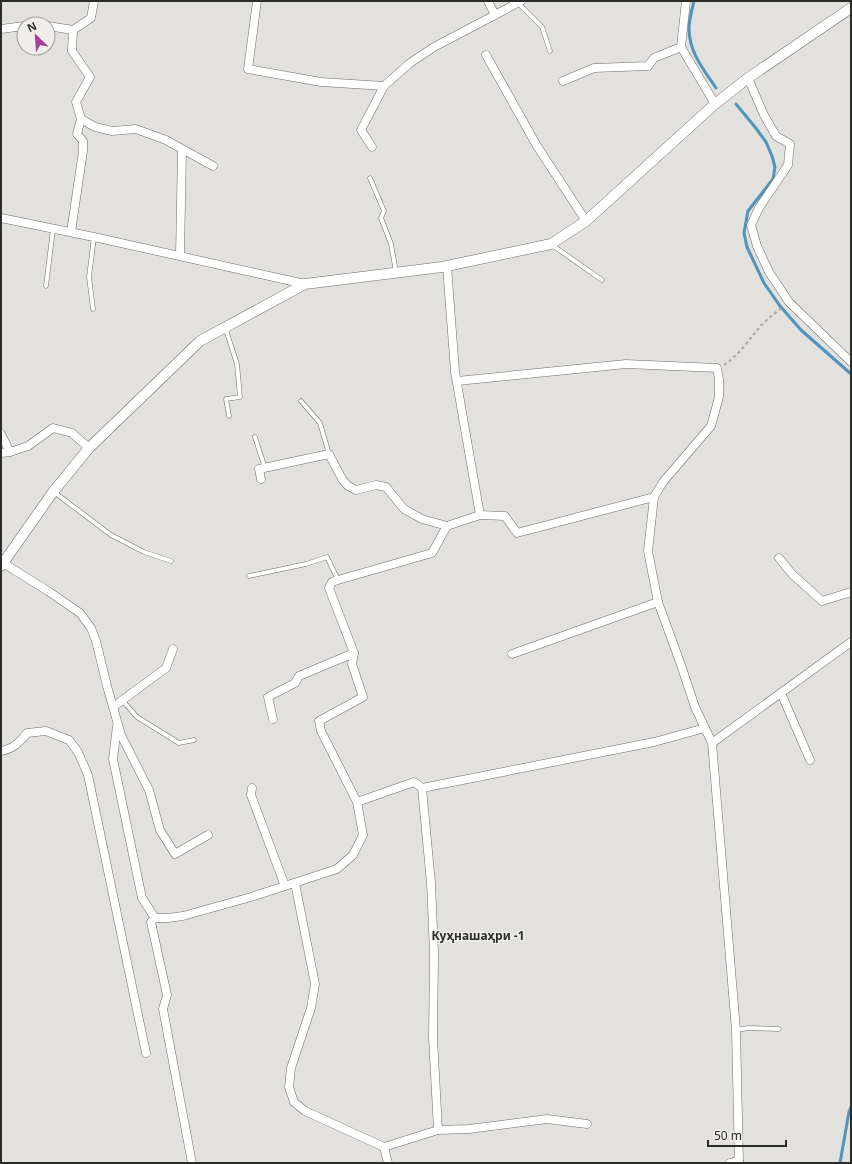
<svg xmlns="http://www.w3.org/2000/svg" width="852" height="1164" viewBox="0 0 852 1164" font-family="'Noto Sans',sans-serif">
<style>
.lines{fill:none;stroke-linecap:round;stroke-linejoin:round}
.stream{stroke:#5094bb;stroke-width:3}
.service-casing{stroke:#6e6c6a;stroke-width:5}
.minor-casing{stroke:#6e6c6a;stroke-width:9}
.tertiary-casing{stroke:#6e6c6a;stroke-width:11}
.path{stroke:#a7a6a4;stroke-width:2;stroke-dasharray:3 3;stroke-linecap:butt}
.service{stroke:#fff;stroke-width:4}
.minor{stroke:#fff;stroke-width:8}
.tertiary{stroke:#fff;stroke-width:10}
.labels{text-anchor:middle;stroke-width:3;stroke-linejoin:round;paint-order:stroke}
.quarter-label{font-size:12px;font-weight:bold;fill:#2c2c2b;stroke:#f0eeeb}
</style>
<rect width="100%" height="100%" fill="#e2e1de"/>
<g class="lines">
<!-- stream -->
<g class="stream">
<path d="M694 1C692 10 689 20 689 29 689 52 704 70 716 88"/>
<polyline points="736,104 755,127 766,142 772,156 775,167 773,179 748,211 744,233 747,247 764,283 780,306 801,330 851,374"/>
<polyline points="840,1163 849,1112 851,1107"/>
</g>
<!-- service casing -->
<g class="service-casing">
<g id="service">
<polyline points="518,3 542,27 550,51"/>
<polyline points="370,178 384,211 381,218 391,244 396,272"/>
<polyline points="552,245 602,280"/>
<polyline points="46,286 53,229"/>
<polyline points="93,309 89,277 94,237"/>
<polyline points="225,327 237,364 240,397 226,399 229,416"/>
<polyline points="301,401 320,423 329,454"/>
<polyline points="255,437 265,468"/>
<polyline points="54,492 111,535 144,552 171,561"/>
<polyline points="249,576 306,564 327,557 338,580"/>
<polyline points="122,700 137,717 179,743 194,740"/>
<polyline points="736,1030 749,1028 779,1029"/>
</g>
</g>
<!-- minor casing -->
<g class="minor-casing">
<g id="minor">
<polyline points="257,1 248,69 321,82 384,86"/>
<polyline points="488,1 495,15 521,1"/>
<polyline points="686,1 681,47 715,104"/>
<polyline points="48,26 73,30 91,18 94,1"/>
<polyline points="1,29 24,26"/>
<polyline points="73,30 72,51 90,77 76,102 81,119"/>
<polyline points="486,55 537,146 586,221"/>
<polyline points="748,78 764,115 776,136 790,144 788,165 759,208 751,225 757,246 769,272 789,302 851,362"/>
<polyline points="563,81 594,68 648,66 654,58 681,47"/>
<polyline points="372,147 361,130 384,86 410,63 434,47 495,15"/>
<polyline points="1,218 94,237 305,284"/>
<polyline points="71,232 83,151 83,141 77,134 81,119 95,127 112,131 136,129 166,140 213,166"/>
<polyline points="180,255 182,150"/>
<polyline points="447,266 455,372 480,515"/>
<polyline points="457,381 626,364 717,368 719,379 719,397 711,426 663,482 654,497 648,551 658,602 681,665 695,707 712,743 736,1030 739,1163"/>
<polyline points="1,434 10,452"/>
<polyline points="1,453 10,452 28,446 53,428 72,433 89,448"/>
<polyline points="261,479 259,469 329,454 342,479 348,486 356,490 376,485 386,487 404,509 422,519 447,526"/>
<polyline points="779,558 792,574 822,601 851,592"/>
<polyline points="3,563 48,591 80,613 91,628 96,641 107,686 121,735 149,790 160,830 175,854 208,835"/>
<polyline points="512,654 658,602"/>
<polyline points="781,693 810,760"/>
<polyline points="113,707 166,668 173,649"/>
<polyline points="273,719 268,697 295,683 299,676 354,653"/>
<polyline points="117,726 113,759 142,898 155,918"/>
<polyline points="712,743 851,642"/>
<path d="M1 751C13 749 20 742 27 733L46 731 69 740 78 752 88 775 146 1053"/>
<polyline points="252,788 251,795 285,886"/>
<polyline points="422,788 431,883 434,953 433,1038 438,1130"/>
<polyline points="357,802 414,782 422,788 654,742 705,728"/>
<polyline points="295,883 315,984 311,1008 291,1068 289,1087 294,1102 305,1111 384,1147 438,1130 469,1129 547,1119 587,1124"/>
<polyline points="384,1147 388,1163"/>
<polyline points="192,1163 163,1009 167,995 151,922 155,918 168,918 183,916 251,897 337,869 353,855 363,835 357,802 321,731 319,721 363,697 352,664 354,653 329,588 332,582 338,580 432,553 447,526 480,515 505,516 517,533 654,497"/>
<polyline points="730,1163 739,1161"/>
</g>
</g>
<!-- tertiary casing -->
<g class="tertiary-casing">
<polyline id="tertiary" points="1,566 53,492 89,448 200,341 305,284 442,267 551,244 586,221 715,104 748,78 851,8"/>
</g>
<!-- path -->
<path class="path" d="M724 365C738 356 748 341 758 329 765 321 773 314 782 308"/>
<!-- service -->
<use href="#service" class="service"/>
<!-- minor -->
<use href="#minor" class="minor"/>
<!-- tertiary -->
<use href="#tertiary" class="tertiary"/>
</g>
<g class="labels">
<!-- quarter labels -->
<g class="quarter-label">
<text x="478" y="940">Куҳнашаҳри -1</text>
</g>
</g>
<!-- border -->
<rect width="852" height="1164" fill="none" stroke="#2c2c2b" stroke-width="4"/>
<!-- north arrow -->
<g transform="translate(36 36) rotate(335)"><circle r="19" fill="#f0eeeb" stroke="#a2a09e"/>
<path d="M0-3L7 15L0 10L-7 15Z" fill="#a93d9c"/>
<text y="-6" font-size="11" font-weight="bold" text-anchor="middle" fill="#2c2c2b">N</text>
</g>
<!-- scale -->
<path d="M708 1140v6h78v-6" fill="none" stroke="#2c2c2b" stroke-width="2"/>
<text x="714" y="1140" font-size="12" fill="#2c2c2b" stroke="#f0eeeb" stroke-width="3" paint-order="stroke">50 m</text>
</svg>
